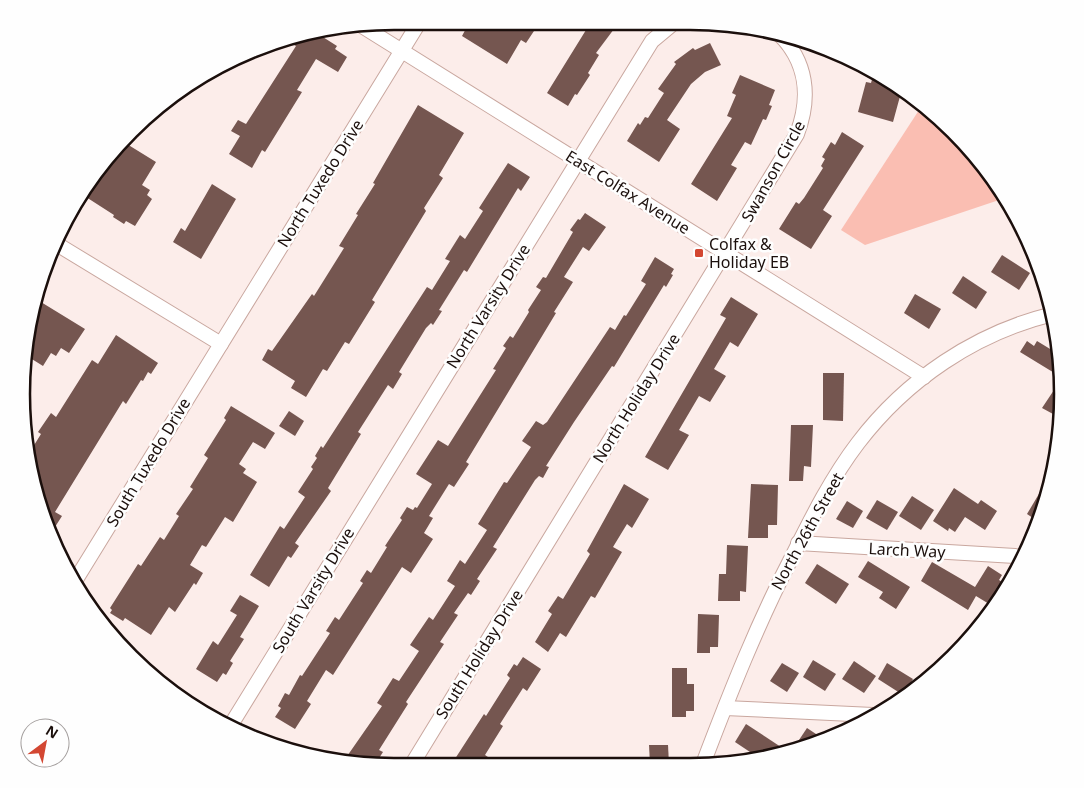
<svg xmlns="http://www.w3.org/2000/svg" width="1084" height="788" viewBox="0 0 1084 788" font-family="'Noto Sans',sans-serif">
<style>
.green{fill:#fabeb2}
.building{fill:#755650}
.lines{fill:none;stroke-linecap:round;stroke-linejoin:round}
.street-casing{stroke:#c9a79f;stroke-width:16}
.street{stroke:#fff;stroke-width:14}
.poi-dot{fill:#d34732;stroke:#fefefe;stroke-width:2}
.labels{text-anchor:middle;stroke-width:5;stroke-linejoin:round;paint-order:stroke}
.street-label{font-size:16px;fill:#1b0f0c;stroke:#fefefe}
.poi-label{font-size:16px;fill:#1b0f0c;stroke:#fefefe;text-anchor:start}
.rim{fill:none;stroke:#1b0f0c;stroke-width:2.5}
</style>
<rect width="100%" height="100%" fill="#fcedea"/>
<!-- green -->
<polygon class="green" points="921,107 986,167 1005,198 865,245 841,230"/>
<!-- building -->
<g class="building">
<polygon points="470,21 518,21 534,31 526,43 521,40 507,64 462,36"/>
<polygon points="574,21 620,21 596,53 599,55 588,73 590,75 577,95 575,94 568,106 547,93 586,30"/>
<polygon points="315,32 337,46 335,49 347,57 338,72 316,59 297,90 302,92 265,152 262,150 252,168 229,154 240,136 231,131 238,120 246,124 296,46 285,40 297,34"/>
<polygon points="710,43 721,65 705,72 691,84 667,120 680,129 659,162 627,141 638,123 640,125 645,117 648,118 664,93 658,89 676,64 674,62 693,48 695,50"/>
<polygon points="740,75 775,90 769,105 772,106 766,120 763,119 751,145 745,142 731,165 737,168 717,201 691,184 732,118 727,116 736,95 732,93"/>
<polygon points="873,76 889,80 902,89 893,122 858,112 866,82 871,83"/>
<polygon points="418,105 464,133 439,175 443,178 424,208 426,211 372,300 375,302 349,344 345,342 327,371 323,369 306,397 291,388 295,381 262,360 268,349 272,351 312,294 314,296 344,248 339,246 358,215 356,214 375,184 373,183"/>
<polygon points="842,132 864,146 823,210 832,216 811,249 779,229 796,202 799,204 804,198 823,168 821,166 825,159 822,157 831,142 835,145"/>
<polygon points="122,141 156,162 142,185 150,190 147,195 152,199 135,226 126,221 124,224 113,217 114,215 86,197 112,151"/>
<polygon points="508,163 530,177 521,191 518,188 467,272 464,270 439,310 442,311 433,325 431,323 426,328 399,372 402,374 393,389 388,385 358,432 361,434 328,488 331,491 295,543 299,546 291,558 288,556 269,587 250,575 280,526 284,529 305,497 298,492 313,469 311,467 317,458 315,456 321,446 323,448 427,287 432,290 450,261 445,259 460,235 465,239 483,211 479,208"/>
<polygon points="212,184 236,199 201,259 173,242 181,228 185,231"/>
<polygon points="585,213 606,227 589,251 583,247 564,277 573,282 554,312 556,313 466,462 469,464 454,487 449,484 429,516 433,518 424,533 433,539 411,573 402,567 333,675 326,670 307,701 311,704 295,729 275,717 281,708 278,706 285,693 289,695 300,675 302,676 330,633 326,631 335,617 339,620 363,583 360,581 367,570 371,573 387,547 385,546 402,520 400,518 407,507 413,510 415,507 417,508 432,484 416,474 438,440 448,446 496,370 493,369 506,348 503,346 510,336 513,338 529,312 528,310 541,290 536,287 543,277 546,278 573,232 570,230 578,219 580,220"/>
<polygon points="1002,255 1030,273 1019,290 991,272"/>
<polygon points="655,257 674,269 671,274 673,275 666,287 664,285 614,367 612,366 574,422 546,466 549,467 543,478 539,476 535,480 493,547 497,549 477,579 480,581 471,595 468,593 454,613 458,615 440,642 444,644 406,702 408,704 379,750 383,752 374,766 343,762 382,706 377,703 393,678 399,681 419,651 410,645 429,617 433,620 455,586 447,581 460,560 465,564 487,530 478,524 504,482 507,483 531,447 522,441 536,421 543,425 547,422 610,327 615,330 624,315 626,316 646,284 641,281"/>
<polygon points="963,276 987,292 976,309 952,293"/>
<polygon points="915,294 941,309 929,329 904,313"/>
<polygon points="731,297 758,314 738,347 730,342 714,369 726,376 710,402 699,396 679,430 689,435 668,470 645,457 726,318 720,315"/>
<polygon points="36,299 85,329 69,353 61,348 56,356 51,353 43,366 27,356 28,322"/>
<polygon points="116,335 158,363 151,374 148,372 143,381 141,380 126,404 123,401 55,512 62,516 55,527 48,523 47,526 28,455 41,434 38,432 51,413 56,417 92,360 98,364"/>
<polygon points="1027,341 1034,346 1037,341 1060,355 1061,365 1056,374 1020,352"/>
<polygon points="823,373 844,373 843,421 823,420"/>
<polygon points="1062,378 1061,413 1055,410 1053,414 1042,408"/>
<polygon points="231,406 275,433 265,449 253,442 239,464 246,469 243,473 257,482 233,522 225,517 206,547 202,545 190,565 203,573 196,585 194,583 175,612 169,607 151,635 125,618 123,621 110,613 112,610 110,608 138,564 141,566 160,537 164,540 179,516 176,514 193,489 190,487 208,458 204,455 226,420 224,418"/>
<polygon points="289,411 304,421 295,436 279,426"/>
<polygon points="791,425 813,425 811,467 804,466 803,481 789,481"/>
<polygon points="1049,477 1051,478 1039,522 1027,514"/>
<polygon points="624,484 649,499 632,528 627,524 613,547 622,552 595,598 591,596 566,637 560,633 548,652 535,642 552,614 548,611 558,596 563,599 590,554 587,551"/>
<polygon points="751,484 778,485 777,525 768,525 768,538 748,538"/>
<polygon points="954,488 978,504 981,500 997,511 985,530 965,517 955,532 949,528 948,531 933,521"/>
<polygon points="912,496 934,510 921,530 899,516"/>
<polygon points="877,500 898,512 887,530 866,518"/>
<polygon points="847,501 863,511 853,528 836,519"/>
<polygon points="727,545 748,546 746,592 740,591 740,601 718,601 719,574 726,574"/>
<polygon points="868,561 910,587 896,609 879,598 883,592 858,577"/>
<polygon points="932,562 975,587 988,566 1002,575 999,580 1009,586 994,607 976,596 968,610 921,581"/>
<polygon points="817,564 849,584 836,604 805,583"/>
<polygon points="240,595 259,606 240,637 244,639 230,661 233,663 226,675 223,673 217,682 196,669 213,641 218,645 237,615 230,611"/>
<polygon points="698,614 719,615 718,647 710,647 710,653 697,653"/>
<polygon points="523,657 541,669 527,691 523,688 500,724 503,726 485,755 500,765 451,765 484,714 486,716 510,678 507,675 514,664 517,666"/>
<polygon points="813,660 836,674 825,691 803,677"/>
<polygon points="854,661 876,676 864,693 842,679"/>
<polygon points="782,663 799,673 787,692 770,681"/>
<polygon points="887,663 913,679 903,695 878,679"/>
<polygon points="672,668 687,668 687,684 694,684 694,711 686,711 686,717 672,717"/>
<polygon points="746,724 787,751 759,758 735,742"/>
<polygon points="807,728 825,740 793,749"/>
<polygon points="649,745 668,745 669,764 650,764"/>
</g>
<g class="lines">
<!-- street casing -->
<g class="street-casing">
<g id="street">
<polyline points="362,26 924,377"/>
<polyline points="55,243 221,344"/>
<polyline points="798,543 1015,556"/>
<polyline points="75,581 420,21"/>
<polyline points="725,708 873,715"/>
<polyline points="229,728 652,41 676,21"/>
<path d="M703 764C730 693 758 622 793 555 812 517 832 477 858 443 906 380 975 333 1053 314"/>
<path d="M411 766 797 134C811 97 807 61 778 33"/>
</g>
</g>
<!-- street -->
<use href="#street" class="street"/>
</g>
<!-- markers -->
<rect class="poi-dot" x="694" y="248" width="10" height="10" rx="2.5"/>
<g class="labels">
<!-- street labels -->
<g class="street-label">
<text transform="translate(773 171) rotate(-61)" y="6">Swanson Circle</text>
<text transform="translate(320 183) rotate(-58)" y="6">North Tuxedo Drive</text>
<text transform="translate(628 192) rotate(32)" y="6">East Colfax Avenue</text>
<text transform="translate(488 306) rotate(-58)" y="6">North Varsity Drive</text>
<text transform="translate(636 398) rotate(-58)" y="6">North Holiday Drive</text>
<text transform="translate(148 462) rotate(-59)" y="6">South Tuxedo Drive</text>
<text transform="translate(807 531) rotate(-61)" y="6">North 26th Street</text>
<text transform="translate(907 550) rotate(3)" y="6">Larch Way</text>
<text transform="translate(313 590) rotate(-59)" y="6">South Varsity Drive</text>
<text transform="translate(479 654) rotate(-58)" y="6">South Holiday Drive</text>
</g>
<!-- poi labels -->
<g class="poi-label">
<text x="709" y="250">Colfax &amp;<tspan x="709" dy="18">Holiday EB</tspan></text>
</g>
</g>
<!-- crop -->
<path d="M0 0H1084V788H0ZM394 30H690A364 364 0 0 1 1054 394V394A364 364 0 0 1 690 758H394A364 364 0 0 1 30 394V394A364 364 0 0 1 394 30Z" fill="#fefefe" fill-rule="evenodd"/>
<path class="rim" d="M394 30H690A364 364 0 0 1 1054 394V394A364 364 0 0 1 690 758H394A364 364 0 0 1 30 394V394A364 364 0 0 1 394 30Z"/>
<!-- north arrow -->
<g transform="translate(45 743) rotate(32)"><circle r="24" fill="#fefefe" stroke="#a39e9d"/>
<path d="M0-4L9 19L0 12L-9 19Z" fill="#d34732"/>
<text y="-8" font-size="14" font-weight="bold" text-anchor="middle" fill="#1b0f0c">N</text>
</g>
</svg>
